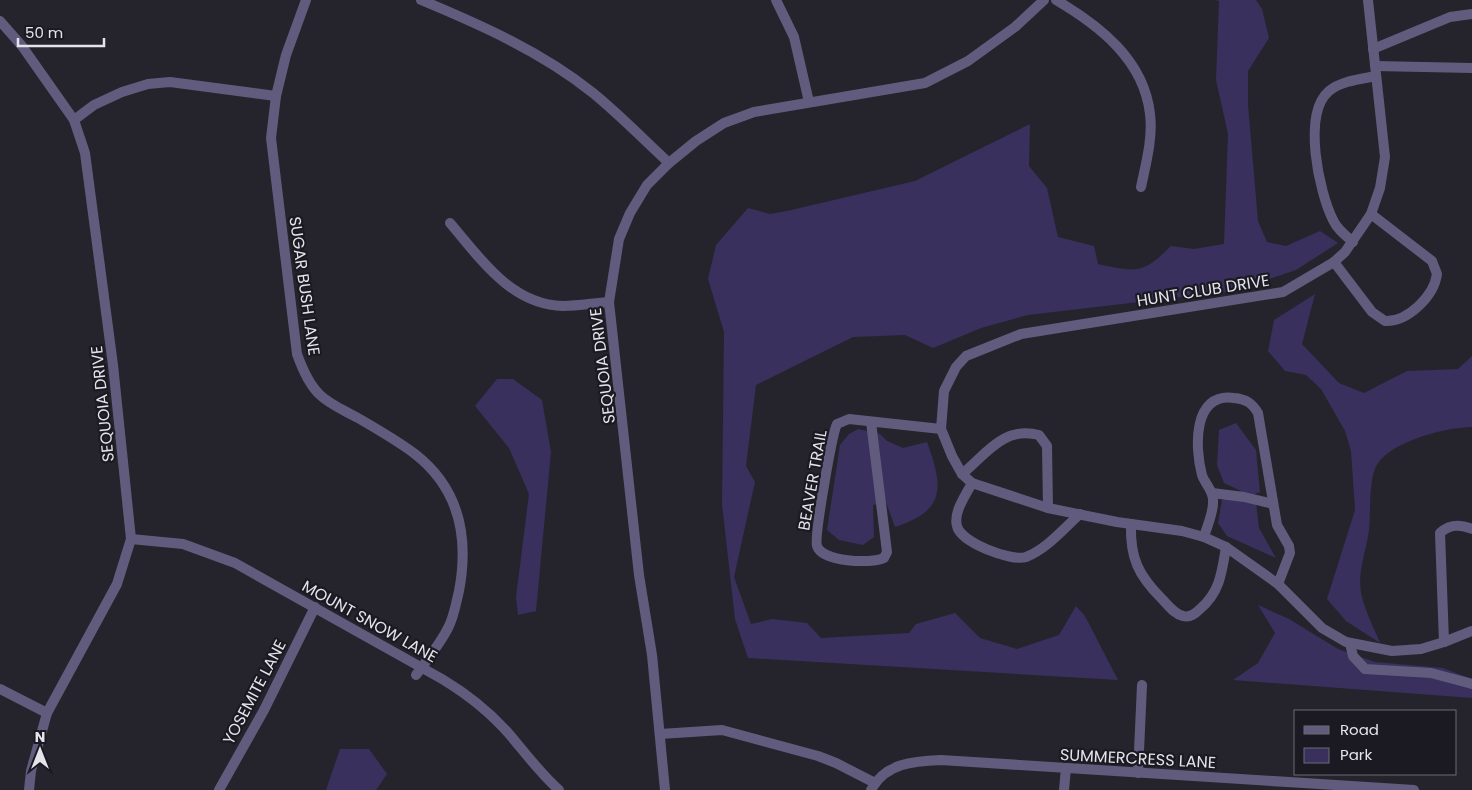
<svg xmlns="http://www.w3.org/2000/svg" width="1472" height="790" viewBox="0 0 1472 790" font-family="Poppins,sans-serif">
<style>
.green{fill:#39305d}
.lines{fill:none;stroke-linecap:round;stroke-linejoin:round}
.street{stroke:#615c7e;stroke-width:10}
.labels{text-anchor:middle;stroke-width:4.5;stroke-linejoin:round;paint-order:stroke}
.street-label{font-size:16px;fill:#e4e4ea;stroke:#1b1a23}
</style>
<rect width="100%" height="100%" fill="#25242c"/>
<!-- green -->
<g class="green">
<path d="M1215 0H1256L1262 9 1269 38 1248 71V105L1258 221 1267 242 1286 246 1320 231 1338 243 1296 270 1233 291 1028 315 981 328 933 348 905 335 853 337 756 385 746 466 755 482 734 577 751 624 772 619 807 623 821 638 909 633 916 624 955 613 980 638 1017 649 1059 635 1076 606 1085 616 1118 680 748 658 735 619 722 504 724 332 708 279 716 245 748 208 770 214 787 211 915 181 1030 124 1029 166 1047 188 1058 237 1094 246 1098 264C1136 272 1142 275 1171 246L1194 249 1224 244 1228 134 1216 80 1219 1Z"/>
<path d="M1315 294 1302 344 1339 383 1364 393 1407 371 1458 369 1472 356V427C1447 427 1393 441 1378 463 1368 477 1371 513 1369 530 1366 553 1356 574 1362 597 1366 613 1374 628 1380 643L1346 621 1327 599 1355 510 1351 451 1345 431 1321 389 1306 375 1285 371 1268 351 1274 320Z"/>
<polygon points="497,379 513,379 542,400 551,452 536,611 518,615 516,597 529,494 509,448 475,406"/>
<polygon points="1236,423 1256,450 1260,492 1255,494 1259,528 1276,558 1227,536 1218,523 1222,500 1241,491 1224,483 1217,465 1219,430"/>
<path d="M858 429 880 434 887 441 903 448 927 442C944 488 945 511 895 527L886 502 873 505 874 537 863 545 839 540 827 530 840 445 849 434Z"/>
<polygon points="1258,605 1289,619 1338,649 1375,662 1443,668 1472,679 1472,698 1233,680 1258,663 1275,633"/>
<polygon points="340,749 369,749 387,774 376,790 326,790"/>
</g>
<g class="lines">
<!-- street -->
<g class="street">
<path d="M306 0 286 55 276 96 271 138 297 354C302 368 308 383 319 394 330 405 344 410 358 418 377 429 398 441 415 454 460 489 469 538 459 591 456 603 454 617 448 628 440 644 427 660 416 675"/>
<path d="M421 0C481 25 542 52 593 93 620 115 644 140 669 163"/>
<polyline points="776,0 794,37 809,102"/>
<path d="M1056 0C1100 26 1144 60 1150 114 1153 138 1146 163 1141 187"/>
<polyline points="1368,0 1385,157 1380,188 1371,214 1345,252 1334,262 1283,292 1021,334 966,356 956,367 944,391 941,429 952,456 962,474 972,483 1048,508 1117,522 1182,531 1204,537 1226,547 1278,584 1322,628 1346,642 1392,651 1421,649 1444,642 1472,631"/>
<polyline points="0,21 22,46 74,120 85,153 113,365 131,539 117,584 47,713 31,771 29,790"/>
<polyline points="1373,49 1450,17 1472,14"/>
<polyline points="1375,66 1472,68"/>
<polyline points="74,120 94,105 122,92 148,84 170,82 276,96"/>
<path d="M450 223C480 258 511 305 563 306 578 306 594 303 609 302"/>
<path d="M1353 242C1345 235 1337 229 1333 220 1319 192 1302 114 1329 91 1341 81 1361 79 1376 76"/>
<path d="M1334 262 1372 312 1385 321C1408 322 1434 296 1437 274L1432 261 1371 214"/>
<path d="M871 422 887 552 884 558C871 564 822 562 817 546 814 537 832 434 837 424L849 419 941 429"/>
<path d="M962 474C987 453 1004 426 1039 435L1047 446 1048 508"/>
<path d="M972 483C966 495 953 512 957 526 960 542 1011 562 1026 557 1047 549 1064 528 1080 514"/>
<polyline points="1212,493 1244,497 1273,504"/>
<path d="M1131 524C1130 558 1138 575 1162 599 1168 605 1174 614 1183 616 1190 618 1195 614 1200 609 1220 592 1222 572 1226 547"/>
<path d="M1204 537C1207 526 1214 512 1213 500 1213 490 1205 484 1202 475 1195 449 1192 392 1234 398 1246 399 1252 403 1258 413L1277 525 1289 546 1290 553 1278 584"/>
<path d="M131 539 183 544 235 563 442 679C467 694 490 712 510 735 526 754 540 773 559 790"/>
<path d="M1444 642 1440 533C1450 524 1460 524 1472 529"/>
<polyline points="1350,643 1353,656 1365,669 1431,673 1472,684"/>
<polyline points="0,689 47,713"/>
<polyline points="660,734 722,730 818,756 836,763 875,783"/>
<polyline points="1138,773 1142,685"/>
<polyline points="219,790 264,710 315,607"/>
<polyline points="665,790 652,655 639,575 609,302 619,239 630,213 647,185 669,163 696,141 724,123 754,112 925,83 968,61 1015,27 1044,0"/>
<path d="M871 790C885 763 914 761 941 760L1414 790"/>
<polyline points="1064,790 1066,768"/>
</g>
</g>
<g class="labels">
<!-- street labels -->
<g class="street-label">
<text transform="translate(305 286) rotate(82)" y="6">SUGAR BUSH LANE</text>
<text transform="translate(1203 290) rotate(-9)" y="6">HUNT CLUB DRIVE</text>
<text transform="translate(602 366) rotate(-97)" y="6">SEQUOIA DRIVE</text>
<text transform="translate(102 404) rotate(-96)" y="6">SEQUOIA DRIVE</text>
<text transform="translate(812 480) rotate(-80)" y="6">BEAVER TRAIL</text>
<text transform="translate(370 621) rotate(29)" y="6">MOUNT SNOW LANE</text>
<text transform="translate(254 692) rotate(-62)" y="6">YOSEMITE LANE</text>
<text transform="translate(1138 758) rotate(3)" y="6">SUMMERCRESS LANE</text>
</g>
</g>
<!-- legend -->
<rect x="1294" y="710" width="162" height="65" fill="#1b1a23" stroke="#6b6b73"/>
<rect x="1304" y="726" width="25" height="8" fill="#615c7e" stroke="#6b6b73"/>
<text x="1340" y="735" font-size="15" fill="#e4e4ea">Road</text>
<rect x="1304" y="748" width="25" height="15" fill="#39305d" stroke="#6b6b73"/>
<text x="1340" y="760" font-size="15" fill="#e4e4ea">Park</text>
<!-- north arrow -->
<g transform="translate(40 750)" stroke="#1b1a23" stroke-width="4" paint-order="stroke">
<path d="M0-4L9 19L0 12L-9 19Z" fill="#e4e4ea"/>
<text y="-8" font-size="14" font-weight="bold" text-anchor="middle" fill="#e4e4ea">N</text>
</g>
<!-- scale -->
<path d="M18 38v8h86v-8" fill="none" stroke="#e4e4ea" stroke-width="2.5"/>
<text x="25" y="38" font-size="15" fill="#e4e4ea" stroke="#1b1a23" stroke-width="4" paint-order="stroke">50 m</text>
</svg>
